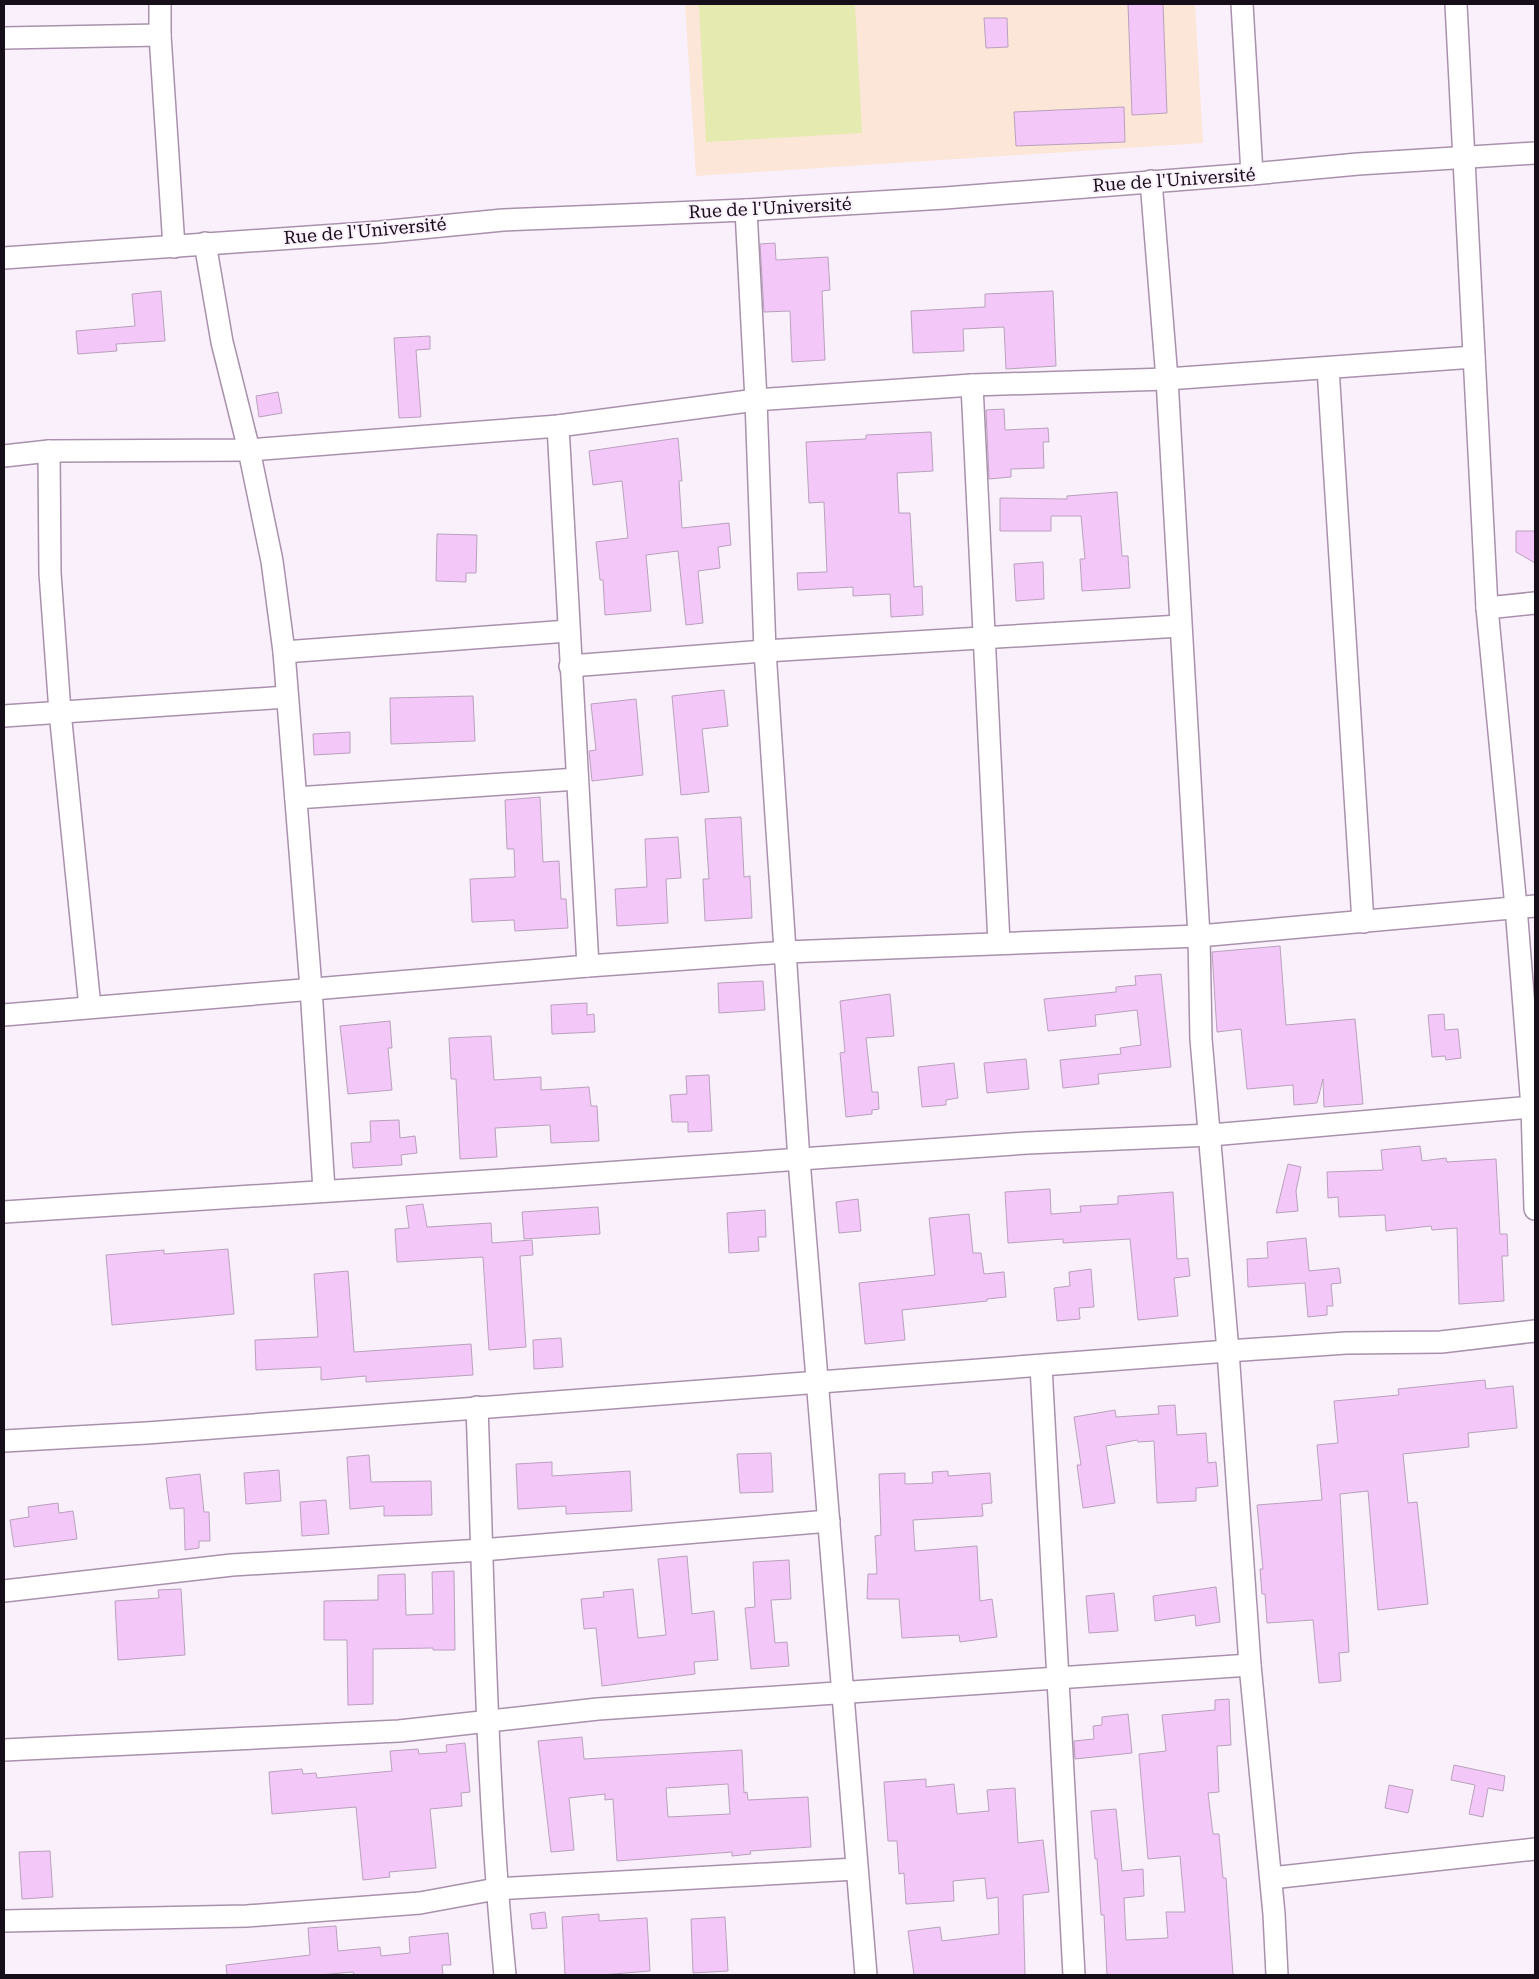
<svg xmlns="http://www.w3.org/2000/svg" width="1539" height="1979" viewBox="0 0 1539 1979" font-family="'Roboto Serif',serif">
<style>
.education{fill:#fbe6d8}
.green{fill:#e5eab0}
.building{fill:#f3c8f9;stroke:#b9a1bc;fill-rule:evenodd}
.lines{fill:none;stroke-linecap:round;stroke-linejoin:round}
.minor-casing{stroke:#a991ac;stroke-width:24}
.minor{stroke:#fff;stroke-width:21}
.labels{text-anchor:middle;stroke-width:4;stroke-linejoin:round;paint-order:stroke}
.street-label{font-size:18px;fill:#160e18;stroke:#faf0fc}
</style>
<rect width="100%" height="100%" fill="#faf0fc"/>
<!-- education -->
<polygon class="education" points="685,4 1195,4 1203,143 696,176"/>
<!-- green -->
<polygon class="green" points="699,4 855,4 862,133 706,142"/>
<!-- building -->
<g class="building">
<polygon points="1128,4 1163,4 1167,113 1132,115"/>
<polygon points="984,18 1007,18 1008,47 986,48"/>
<polygon points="1124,107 1125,142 1016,146 1014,112"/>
<polygon points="775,243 776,260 828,257 830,290 822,291 825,360 792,362 790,311 764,312 760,244"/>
<polygon points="161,291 165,341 116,344 117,351 78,354 76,331 135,326 132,294"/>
<polygon points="1053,291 1056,366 1006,369 1004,327 963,329 964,351 913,353 911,311 985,307 985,294"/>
<polygon points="430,336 430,349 416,350 421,417 399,418 394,338"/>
<polygon points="278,392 282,413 259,417 256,396"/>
<polygon points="1004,409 1005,430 1048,428 1049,442 1043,442 1044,468 1011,469 1011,477 989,479 986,410"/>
<polygon points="931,432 933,471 897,473 899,513 910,513 914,587 922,586 923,615 891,617 890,594 853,596 853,587 798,590 797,573 827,572 824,502 809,503 806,442 866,439 866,435"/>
<polygon points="678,438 682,481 679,481 682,528 729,523 731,545 718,547 720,568 698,571 703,623 686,625 678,551 646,555 651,611 605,615 603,580 600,580 596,542 628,538 622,481 593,485 589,451"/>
<polygon points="1117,492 1122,556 1128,556 1130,588 1082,591 1080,559 1085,559 1081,516 1051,516 1051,531 1000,531 1000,498 1067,499 1067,496"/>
<polygon points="1516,531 1535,531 1535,563 1516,552"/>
<polygon points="437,534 477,535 476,573 466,573 466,582 436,581"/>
<polygon points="1043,562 1044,599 1016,601 1014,564"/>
<polygon points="724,690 728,726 702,729 709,792 681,795 672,696"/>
<polygon points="473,696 475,741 391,744 390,698"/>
<polygon points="636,699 643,775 592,781 589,751 596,750 591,704"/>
<polygon points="350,732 350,753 314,755 313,734"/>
<polygon points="540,797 543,862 559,861 561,899 566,899 568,928 515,931 514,920 472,922 470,879 515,877 514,849 507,849 505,800"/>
<polygon points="741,817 744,877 750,876 752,918 705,921 703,879 709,879 705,819"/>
<polygon points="678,837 681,878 666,879 668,923 617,926 615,889 647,887 645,839"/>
<polygon points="1280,946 1286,1025 1355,1019 1363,1104 1324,1107 1323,1079 1317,1103 1294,1105 1293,1085 1247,1089 1241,1029 1217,1032 1212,952"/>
<polygon points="1161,974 1171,1067 1098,1074 1099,1084 1063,1088 1060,1060 1121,1054 1120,1048 1141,1045 1137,1010 1095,1015 1096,1026 1048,1031 1044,999 1116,992 1116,987 1136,985 1135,976"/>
<polygon points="763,981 765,1010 719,1013 718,983"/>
<polygon points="890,994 894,1036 866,1038 872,1092 878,1092 879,1109 872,1110 872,1114 846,1117 840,1053 845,1052 840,1001"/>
<polygon points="587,1003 587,1015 594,1014 595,1032 552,1034 551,1005"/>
<polygon points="1444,1014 1445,1030 1458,1029 1461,1058 1446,1060 1445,1056 1432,1057 1428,1015"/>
<polygon points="390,1021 392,1048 388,1048 392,1090 348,1094 340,1026"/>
<polygon points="491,1036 494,1080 541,1077 541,1090 589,1087 591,1106 597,1106 599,1141 551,1143 550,1125 495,1128 497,1157 460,1159 456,1079 451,1079 449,1038"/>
<polygon points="1026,1059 1029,1089 987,1093 984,1063"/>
<polygon points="954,1063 958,1098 946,1100 946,1105 922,1107 918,1067"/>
<polygon points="709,1075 712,1131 688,1132 688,1122 672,1122 670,1095 687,1094 686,1076"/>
<polygon points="399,1120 400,1138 415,1136 417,1153 401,1155 402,1165 353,1168 351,1143 371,1142 370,1121"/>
<polygon points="1420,1146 1422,1161 1446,1158 1447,1162 1496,1159 1500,1234 1507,1234 1508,1256 1502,1256 1504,1301 1459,1304 1457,1228 1432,1230 1431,1226 1386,1231 1385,1215 1339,1217 1338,1197 1328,1198 1327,1172 1383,1170 1381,1150"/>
<polygon points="1288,1164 1301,1167 1296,1191 1298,1211 1276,1213"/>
<polygon points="1050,1189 1051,1214 1081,1212 1080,1206 1118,1204 1118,1196 1173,1192 1177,1259 1188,1258 1190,1276 1174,1278 1178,1316 1138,1320 1130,1239 1063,1243 1063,1239 1008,1243 1005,1192"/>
<polygon points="858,1199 861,1231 839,1233 836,1202"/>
<polygon points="423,1204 427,1227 491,1223 492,1243 532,1240 533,1255 520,1256 526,1347 489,1350 483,1257 397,1262 395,1229 409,1228 406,1206"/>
<polygon points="598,1207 600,1234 524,1239 522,1212"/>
<polygon points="765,1210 766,1237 758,1237 759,1251 729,1253 727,1213"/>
<polygon points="969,1214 973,1253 981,1253 984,1274 1004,1272 1006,1297 987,1299 987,1301 902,1310 905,1340 865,1344 859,1283 935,1275 929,1218"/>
<polygon points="1306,1238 1309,1271 1339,1268 1341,1283 1331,1284 1333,1306 1327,1306 1327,1315 1308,1317 1305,1283 1248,1287 1247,1259 1268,1258 1267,1242"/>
<polygon points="228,1249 234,1314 112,1325 106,1255 164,1250 164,1254"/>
<polygon points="1091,1269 1094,1307 1079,1308 1080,1319 1057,1321 1054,1288 1070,1286 1069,1272"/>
<polygon points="348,1271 354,1352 471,1344 473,1375 366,1382 366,1376 321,1380 321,1367 256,1370 255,1340 318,1337 314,1274"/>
<polygon points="561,1338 563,1367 534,1369 533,1340"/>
<polygon points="1485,1380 1486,1389 1513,1386 1517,1428 1468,1433 1469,1447 1403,1454 1408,1503 1417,1502 1428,1604 1378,1610 1368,1491 1340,1494 1349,1652 1339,1653 1341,1681 1319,1683 1313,1620 1267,1623 1265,1594 1262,1594 1260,1569 1263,1569 1257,1505 1322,1500 1317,1445 1338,1443 1334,1401 1399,1395 1398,1389"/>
<polygon points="1175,1405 1177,1435 1206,1433 1208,1463 1216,1462 1218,1486 1196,1488 1196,1501 1157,1503 1154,1441 1138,1442 1137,1440 1106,1446 1115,1503 1083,1508 1077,1465 1081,1465 1074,1417 1115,1410 1116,1417 1159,1414 1158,1406"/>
<polygon points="771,1453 773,1492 740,1493 737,1454"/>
<polygon points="369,1455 371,1482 431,1481 432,1515 384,1516 384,1506 350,1509 347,1457"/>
<polygon points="552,1462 552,1476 630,1471 632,1511 566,1514 566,1506 518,1509 516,1464"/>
<polygon points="279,1470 281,1501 246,1504 244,1473"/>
<polygon points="948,1471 948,1476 990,1473 992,1503 982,1504 983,1516 913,1520 915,1551 977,1546 980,1601 992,1599 997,1637 960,1642 959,1635 902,1638 899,1599 867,1599 868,1574 877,1574 875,1536 881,1535 879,1474 905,1473 905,1484 933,1483 932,1472"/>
<polygon points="200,1474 204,1512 209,1512 210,1541 199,1541 199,1548 185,1550 184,1508 170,1509 166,1478"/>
<polygon points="326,1500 329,1534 302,1536 300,1502"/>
<polygon points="58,1503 59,1513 73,1511 77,1539 14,1547 10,1520 29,1517 28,1507"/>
<polygon points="687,1556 692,1614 714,1611 718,1660 694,1662 695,1674 602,1686 596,1628 584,1629 581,1599 604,1597 603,1592 633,1589 638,1638 666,1635 658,1559"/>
<polygon points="789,1560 791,1599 771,1600 775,1643 787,1642 789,1666 751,1669 745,1608 755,1607 753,1562"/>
<polygon points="454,1571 455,1650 433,1650 433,1648 373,1649 373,1704 348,1705 347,1640 324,1640 324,1601 378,1600 378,1575 405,1574 406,1615 433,1614 432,1572"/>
<polygon points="1216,1587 1220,1622 1196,1626 1195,1615 1155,1621 1153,1596"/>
<polygon points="181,1589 185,1655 118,1660 115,1601 159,1598 158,1590"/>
<polygon points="1114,1593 1118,1631 1089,1633 1086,1596"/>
<polygon points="1229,1699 1231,1745 1217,1746 1219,1792 1208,1793 1213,1834 1219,1834 1223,1878 1226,1878 1233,1975 1107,1975 1104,1915 1101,1915 1097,1859 1095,1859 1091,1811 1116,1809 1122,1871 1143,1869 1144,1896 1124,1898 1126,1940 1168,1938 1166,1912 1185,1912 1180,1856 1148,1859 1139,1754 1166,1751 1162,1715 1215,1710 1215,1700"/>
<polygon points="1128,1714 1132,1753 1075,1759 1074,1741 1094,1739 1093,1726 1102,1725 1102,1717"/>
<path d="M582 1737 584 1759 742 1750 744 1793 747 1792 748 1800 808 1797 811 1847 750 1851 751 1854 732 1856V1852L617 1861 613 1799 605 1800V1794L569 1798 574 1850 551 1852 538 1741ZM728 1784 730 1814 668 1817 666 1788Z"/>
<polygon points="465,1743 470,1792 461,1793 462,1806 430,1809 436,1868 389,1872 390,1877 363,1880 356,1807 272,1814 269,1772 302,1769 303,1774 316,1773 317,1778 392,1771 390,1751 418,1749 419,1754 447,1752 446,1745"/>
<polygon points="1454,1765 1505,1776 1503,1791 1488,1788 1483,1817 1469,1814 1475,1785 1451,1780"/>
<polygon points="926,1779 926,1787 954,1784 957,1814 989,1811 987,1790 1015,1788 1018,1843 1043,1840 1049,1892 1023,1895 1025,1975 914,1975 908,1931 940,1927 942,1941 999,1934 998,1897 987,1899 985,1878 953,1881 954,1901 906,1904 904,1873 899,1874 897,1841 888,1841 884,1782"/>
<polygon points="1389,1785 1413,1790 1408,1813 1385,1808"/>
<polygon points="50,1851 53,1897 22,1899 19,1852"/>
<polygon points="545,1912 547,1928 532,1929 530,1914"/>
<polygon points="599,1914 599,1921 647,1918 650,1971 602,1975 565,1975 562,1917"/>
<polygon points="725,1917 728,1971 693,1973 691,1919"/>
<polygon points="336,1926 338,1951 380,1947 381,1956 410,1953 409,1937 448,1933 451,1965 442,1965 443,1975 354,1975 353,1972 319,1975 227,1975 226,1965 310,1955 308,1928"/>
</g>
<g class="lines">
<!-- minor casing -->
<g class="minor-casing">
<g id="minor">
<polyline points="160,4 160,35 174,247"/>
<polyline points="1242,4 1252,174"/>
<polyline points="1456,4 1487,608 1516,907 1532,1107 1535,1209"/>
<polyline points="4,38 160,35"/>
<polyline points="1151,181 1167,379 1199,936 1201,1039 1228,1351 1250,1665 1274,1914 1277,1975"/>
<polyline points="746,210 756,400 765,651 799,1160 866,1975"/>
<polyline points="205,243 222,342 249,450 272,561 284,652 311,988 324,1190"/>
<polyline points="4,258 380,232 503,220 746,210 945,198 1252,174 1358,164 1535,153"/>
<polyline points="1328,368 1363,922"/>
<polyline points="972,385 999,943"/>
<polyline points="558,426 588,966"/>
<polyline points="49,451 50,573 60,712 90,1007"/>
<polyline points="4,456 49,451 249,450 558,426 756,400 972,385 1167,379 1474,357"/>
<polyline points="1487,608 1535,603"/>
<polyline points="284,652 568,631"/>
<polyline points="570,666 765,651 1180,626"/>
<polyline points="4,716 287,697"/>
<polyline points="296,798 577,779"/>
<polyline points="4,1015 588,966 786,952 1199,936 1535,906"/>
<polyline points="4,1212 548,1177 1027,1143 1211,1135 1532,1107"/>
<polyline points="1041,1366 1074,1975"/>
<path d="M477 1407C484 1596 486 1786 505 1975"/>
<polyline points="4,1441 147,1433 1228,1351 1346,1343 1441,1342 1535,1331"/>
<polyline points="4,1591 232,1565 482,1550 829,1521"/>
<polyline points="4,1750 399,1731 598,1709 1250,1665"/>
<polyline points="1271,1878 1535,1849"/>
<polyline points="4,1921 247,1916 420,1903 496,1889 856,1869"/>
</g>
</g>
<!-- minor -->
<use href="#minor" class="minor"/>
</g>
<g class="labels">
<!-- street labels -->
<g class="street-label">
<text transform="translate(1174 180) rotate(-4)" y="6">Rue de l'Université</text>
<text transform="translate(770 208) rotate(-3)" y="6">Rue de l'Université</text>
<text transform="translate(365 231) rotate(-5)" y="6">Rue de l'Université</text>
</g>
</g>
<!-- border -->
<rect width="1539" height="1979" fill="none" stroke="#160e18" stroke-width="10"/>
</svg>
